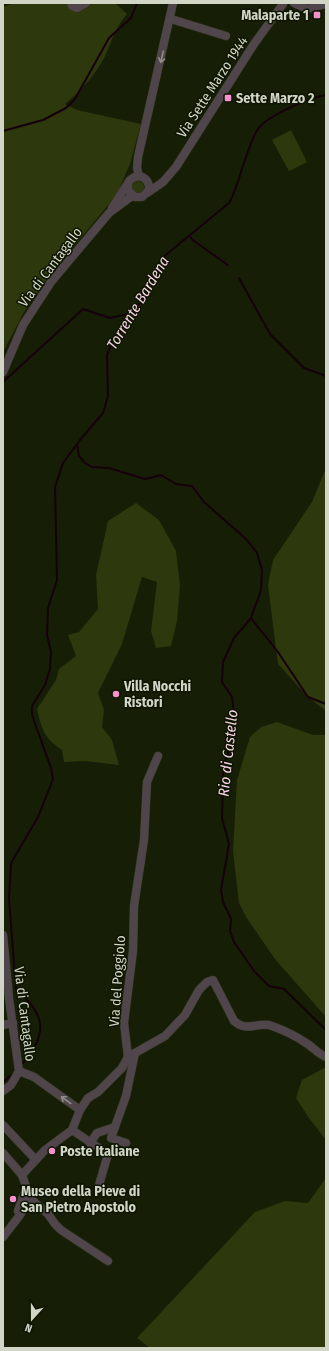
<svg xmlns="http://www.w3.org/2000/svg" width="329" height="1351" viewBox="0 0 329 1351" font-family="'Fira Sans Condensed',sans-serif">
<style>
.green{fill:#2d380d}
.lines{fill:none;stroke-linecap:round;stroke-linejoin:round}
.stream{stroke:#16000c;stroke-width:2}
.minor-casing{stroke:#313821;stroke-width:9}
.minor{stroke:#50454b;stroke-width:8}
.oneway{stroke:#908d88}
.poi-dot{fill:#f790ce;stroke:#0e1501;stroke-width:1.5}
.labels{text-anchor:middle;stroke-width:3;stroke-linejoin:round;paint-order:stroke}
.poi-label{font-size:14px;font-weight:bold;fill:#d0d5c6;stroke:#0e1501;text-anchor:start}
.street-label{font-size:14px;fill:#d0d5c6;stroke:#0e1501}
.water-label{font-size:15px;font-style:italic;fill:#f7d2e6;stroke:#0e1501}
</style>
<rect width="100%" height="100%" fill="#171e06"/>
<!-- green -->
<g class="green">
<path d="M14 3H115L127 14C116 26 112 41 105 56 95 76 82 89 65 104L77 110 141 124 130 164 117 194 49 277 24 312 3 352V7Z"/>
<polygon points="291,130 307,162 289,171 272,140"/>
<circle cx="138" cy="187" r="6"/>
<polygon points="326,468 326,711 308,697 278,664 268,585 273,560 312,502"/>
<path d="M136 503 159 520 176 551 180 585 177 621 171 646 156 648 151 631 157 582 142 577 122 644 98 693 104 710 102 727 112 740 119 765 85 761 64 762 62 750C44 737 42 731 37 709L56 680 59 669 76 656 68 635 79 632 98 609 96 575 108 521Z"/>
<polygon points="277,722 313,735 326,735 326,1017 275,959 246,917 239,903 233,851 237,780 250,737 261,727"/>
<polygon points="326,1067 326,1140 309,1118 296,1098 302,1080"/>
<polygon points="326,1178 326,1348 150,1348 137,1338 255,1212 285,1201 308,1203"/>
</g>
<g class="lines">
<!-- stream -->
<g class="stream">
<polyline points="3,131 43,120 66,108 75,99 109,38 131,18 137,3"/>
<polyline points="189,236 194,241 228,265"/>
<polyline points="239,278 270,334 304,368 326,376"/>
<polyline points="3,382 83,309 110,318 132,313"/>
<polyline points="77,444 79,456 84,462 92,467 109,468 145,479 161,475 176,484 192,486 204,502 246,539 257,553 262,570 261,590 251,618 234,638 223,662 222,682 232,697 234,713 231,743 224,765 223,779 222,818 229,844 221,890 223,902 231,919 230,931 234,942 254,971 269,986 284,989 326,1030"/>
<polyline points="251,618 278,652 308,697 326,704"/>
<path d="M21 1065C47 1036 48 1015 16 990L9 899 11 863 38 817 53 779 51 768 32 715V706L45 685 50 669 51 652 47 635 48 608 57 580 55 487 63 463 80 440 103 413 108 396 107 355 113 341 141 301 162 258 229 203C237 189 240 173 246 157 249 148 253 137 258 129 268 115 309 98 326 95"/>
<polyline points="3,1082 14,1073"/>
</g>
<!-- minor casing -->
<g class="minor-casing">
<g id="minor">
<polyline points="71,3 72,6 77,8 86,3"/>
<polyline points="294,3 307,9 326,4"/>
<polyline points="171,19 226,36"/>
<polyline points="139,176 137,168 138,157 173,3"/>
<polyline points="147,193 163,182 176,167 254,44 283,4"/>
<path d="M112 208 130 180C139 172 150 178 149 190L142 197H135L128 190V183"/>
<polyline points="3,372 23,325 51,282 109,213 132,196"/>
<polyline points="3,935 9,998 19,1071 11,1085 3,1091"/>
<polyline points="3,1025 13,1023"/>
<path d="M128 1057 165 1036 185 1015 199 990 207 982 213 980 234 1021C247 1033 258 1021 272 1026 283 1030 296 1036 306 1043 313 1047 318 1054 326 1057"/>
<polyline points="19,1071 34,1077 80,1110 72,1130"/>
<polyline points="80,1110 88,1098 98,1092 122,1068 128,1057 124,1023 133,951 134,906 144,840 147,782 158,756"/>
<polyline points="3,1125 35,1159"/>
<polyline points="72,1130 108,1154 99,1185"/>
<polyline points="90,1143 97,1133 115,1127"/>
<polyline points="126,1143 111,1138 126,1096 135,1053"/>
<polyline points="3,1153 22,1175 27,1189 22,1199 18,1211"/>
<polyline points="22,1175 45,1150 72,1130"/>
<polyline points="3,1237 20,1215 27,1202 32,1200 48,1214 55,1224 61,1230 108,1261"/>
</g>
</g>
<!-- minor -->
<use href="#minor" class="minor"/>
</g>
<!-- one-way arrows -->
<defs><path id="oneway-shaft" d="M-6 0H5M1.5-3L5.5 0L1.5 3" fill="none" stroke-width="1.6" stroke-linecap="round" stroke-linejoin="round"/></defs>
<g class="oneway">
<use href="#oneway-shaft" transform="translate(162 57) rotate(103)"/>
<use href="#oneway-shaft" transform="translate(66 1100) rotate(-144)"/>
</g>
<!-- markers -->
<g class="poi-dot">
<rect x="313" y="11" width="8" height="8" rx="2"/>
<rect x="224" y="94" width="8" height="8" rx="2"/>
<circle cx="116" cy="694" r="4"/>
<circle cx="52" cy="1151" r="4"/>
<circle cx="13" cy="1199" r="4"/>
</g>
<g class="labels">
<!-- poi labels -->
<g class="poi-label">
<text x="309" y="20" text-anchor="end">Malaparte 1</text>
<text x="236" y="103">Sette Marzo 2</text>
<text x="124" y="691">Villa Nocchi<tspan x="124" dy="16">Ristori</tspan></text>
<text x="60" y="1156">Poste Italiane</text>
<text x="21" y="1196">Museo della Pieve di<tspan x="21" dy="16">San Pietro Apostolo</tspan></text>
</g>
<!-- street labels -->
<g class="street-label">
<text transform="translate(212 87) rotate(-57)" y="5">Via Sette Marzo 1944</text>
<text transform="translate(50 267) rotate(-53)" y="5">Via di Cantagallo</text>
<text transform="translate(117 981) rotate(-86)" y="5">Via del Poggiolo</text>
<text transform="translate(25 1014) rotate(83)" y="5">Via di Cantagallo</text>
</g>
<!-- water labels -->
<g class="water-label">
<text transform="translate(138 303) rotate(-59)" y="5">Torrente Bardena</text>
<text transform="translate(228 753) rotate(-84)" y="5">Rio di Castello</text>
</g>
</g>
<!-- border -->
<rect width="329" height="1351" fill="none" stroke="#d0d5c6" stroke-width="8"/>
<!-- north arrow -->
<g transform="translate(32 1319) rotate(201)" stroke="#0e1501" stroke-width="3" paint-order="stroke">
<path d="M0-3L7 15L0 10L-7 15Z" fill="#d0d5c6"/>
<text y="-6" font-size="11" font-weight="bold" text-anchor="middle" fill="#d0d5c6">N</text>
</g>
</svg>
